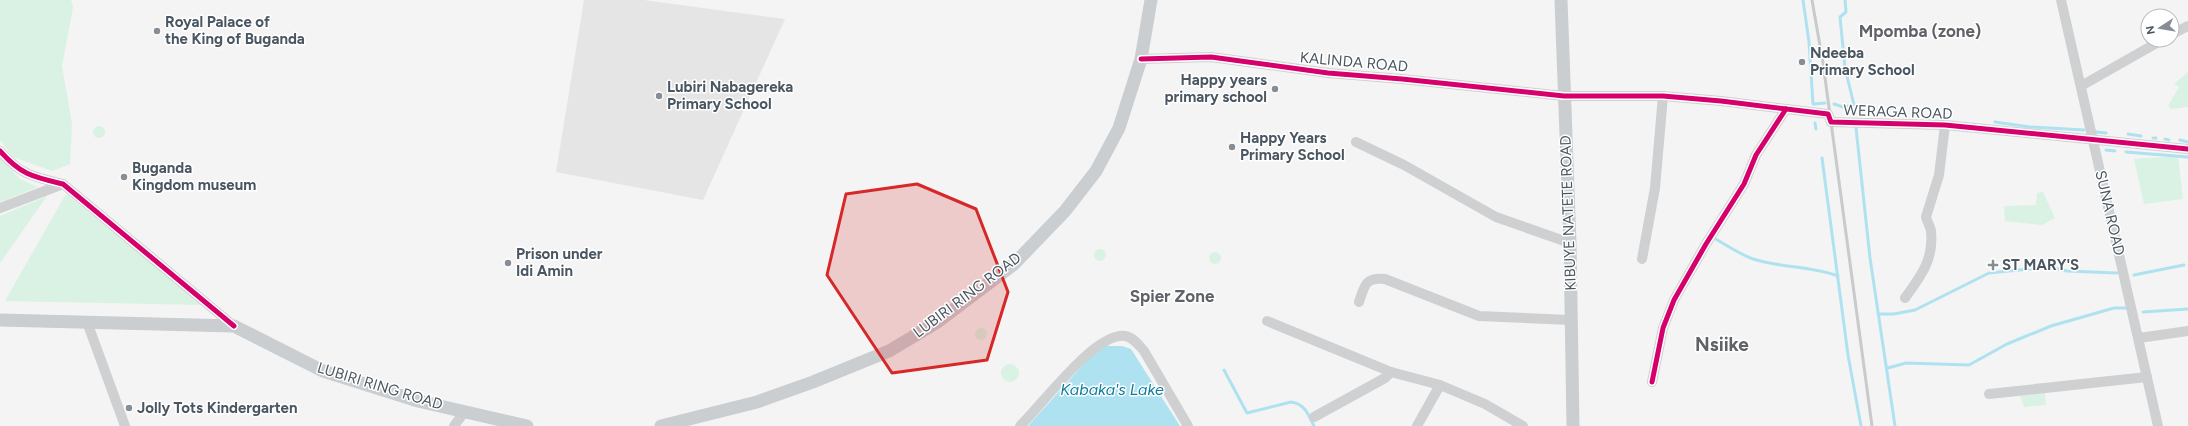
<svg xmlns="http://www.w3.org/2000/svg" width="2188" height="426" viewBox="0 0 2188 426" font-family="Figtree,sans-serif">
<style>
.education{fill:#e6e5e6}
.green{fill:#d9f2e3}
.water{fill:#aee2f0}
.lines{fill:none;stroke-linecap:round;stroke-linejoin:round}
.stream{stroke:#aee2f0;stroke-width:3}
.minor{stroke:#ced0d2;stroke-width:10}
.major{stroke:#caced1;stroke-width:13}
.rail{stroke:#c9cacc;stroke-width:3}
.cycleway-casing{stroke:#fff;stroke-width:8}
.cycleway{stroke:#d6006c;stroke-width:5}
.marked{fill:#d62828;fill-opacity:0.2;stroke:#d62828;stroke-width:3;stroke-linejoin:round}
.poi-dot{fill:#868d94;stroke:#fff;stroke-width:1.5}
.labels{text-anchor:middle;stroke-width:3;stroke-linejoin:round;paint-order:stroke}
.poi-label{font-size:15px;font-weight:bold;fill:#4a5661;stroke:#fff;text-anchor:start}
.street-label{font-size:15px;fill:#4a5661;stroke:#fff}
.water-label{font-size:16px;font-style:italic;fill:#0c7c9b;stroke:#fff}
.quarter-label{font-size:17px;font-weight:bold;fill:#5f6368;stroke:#fff}
.district-label{font-size:19px;font-weight:bold;fill:#5f6368;stroke:#fff}
</style>
<rect width="100%" height="100%" fill="#f4f4f4"/>
<!-- education -->
<polygon class="education" points="584,0 644,0 785,19 703,200 556,172"/>
<!-- green -->
<g class="green">
<polygon points="0,0 71,0 73,7 62,66 72,124 70,164 52,171 13,157 0,140"/>
<polygon points="2188,72 2188,107 2171,109 2168,106 2179,87 2174,84"/>
<circle cx="99" cy="132" r="6"/>
<polygon points="2178,156 2183,199 2144,204 2134,159"/>
<polygon points="0,158 20,179 38,187 0,202"/>
<polygon points="2043,192 2055,218 2042,225 2005,221 2004,206 2036,205 2037,193"/>
<polygon points="66,194 203,305 5,301"/>
<polygon points="47,196 0,263 0,216"/>
<circle cx="1100" cy="255" r="6"/>
<circle cx="1215" cy="258" r="6"/>
<circle cx="981" cy="334" r="6"/>
<circle cx="1010" cy="373" r="9"/>
<polygon points="2045,393 2046,405 2024,407 2020,396"/>
</g>
<!-- water -->
<polygon class="water" points="1100,346 1122,346 1131,349 1180,426 1028,426"/>
<g class="lines">
<!-- stream -->
<g class="stream">
<polyline points="1803,0 1809,42 1813,104 1825,103"/>
<polyline points="1834,104 1843,107 1854,105 1845,68 1840,17 1846,12 1845,0"/>
<polyline points="1995,122 2030,127 2084,130"/>
<polyline points="1815,123 1816,129"/>
<polyline points="1856,128 1870,258 1895,426"/>
<polyline points="2096,132 2106,133"/>
<polyline points="2128,134 2141,136"/>
<polyline points="2153,138 2156,138"/>
<polyline points="2165,139 2169,140"/>
<polyline points="2180,140 2188,142"/>
<polyline points="2106,150 2115,151"/>
<polyline points="2126,152 2188,157"/>
<polyline points="1822,158 1848,355 1861,426"/>
<path d="M1712 237C1725 244 1739 254 1753 259 1781 268 1811 266 1838 276"/>
<polyline points="2134,275 2184,265"/>
<polyline points="2143,312 2188,309"/>
<polyline points="1880,314 1894,314 1915,310 1989,273 2049,267 2067,271 2117,273"/>
<polyline points="1888,368 1906,363 1969,365 2007,344 2051,326 2114,308 2128,308"/>
<path d="M1224 370 1247 413 1291 402C1305 404 1308 414 1314 426"/>
</g>
<!-- minor -->
<g class="minor">
<polyline points="2061,0 2158,426"/>
<polyline points="2172,34 2188,26"/>
<polyline points="1141,59 1211,57 1328,73 1402,79 1564,96 1663,96 1721,101 1828,114 1831,122 1945,125 2188,149"/>
<polyline points="2081,86 2162,40"/>
<polyline points="1356,142 1404,165 1496,217 1570,243"/>
<path d="M0 151C21 175 33 177 63 184L234 326"/>
<polyline points="0,208 63,184"/>
<polyline points="1642,259 1655,188 1663,96"/>
<path d="M1905 298C1920 277 1934 260 1931 232 1931 227 1927 222 1926 217L1939 175 1945 125"/>
<path d="M1359 302C1365 285 1365 277 1385 279L1479 316 1570 320"/>
<polyline points="1267,321 1391,372 1440,385 1485,404 1523,426"/>
<polyline points="87,322 125,426"/>
<polyline points="2139,338 2188,331"/>
<polyline points="1652,382 1663,328 1674,300 1706,244 1744,184 1756,155 1786,109"/>
<polyline points="1989,394 2147,377"/>
<polyline points="1314,417 1385,378 1391,372"/>
<polyline points="454,426 465,411"/>
<path d="M1020 426C1042 405 1095 332 1125 336 1133 337 1139 345 1144 351L1188 426"/>
<polyline points="1417,426 1440,385"/>
</g>
<!-- major -->
<g class="major">
<polyline points="1561,0 1570,243 1573,426"/>
<polyline points="0,320 234,326 323,371 418,401 527,426"/>
<polyline points="661,426 757,402 813,382 889,351 936,323 1014,264 1065,211 1096,171 1119,128 1141,59 1151,0"/>
</g>
<!-- rail -->
<polyline class="rail" points="1812,0 1823,63 1872,426"/>
<!-- cycleway casing -->
<g class="cycleway-casing">
<g id="cycleway">
<polyline points="1141,59 1211,57 1328,73 1402,79 1564,96 1663,96 1721,101 1828,114 1831,122 1945,125 2188,149"/>
<path d="M0 151C21 175 33 177 63 184L234 326"/>
<polyline points="1652,382 1663,328 1674,300 1706,244 1744,184 1756,155 1786,109"/>
</g>
</g>
<!-- cycleway -->
<use href="#cycleway" class="cycleway"/>
</g>
<!-- marked area -->
<path class="marked" d="M917 184 976 209 1008 292 987 360 892 373 827 275 846 194Z"/>
<!-- markers -->
<g class="poi-dot">
<circle cx="157" cy="31" r="4"/>
<circle cx="1802" cy="62" r="4"/>
<circle cx="1275" cy="89" r="4"/>
<circle cx="659" cy="96" r="4"/>
<circle cx="1232" cy="147" r="4"/>
<circle cx="124" cy="177" r="4"/>
<circle cx="508" cy="263" r="4"/>
<path d="M1991 259h4v4h4v4h-4v4h-4v-4h-4v-4h4z"/>
<circle cx="129" cy="408" r="4"/>
</g>
<g class="labels">
<!-- poi labels -->
<g class="poi-label">
<text x="165" y="27">Royal Palace of<tspan x="165" dy="17">the King of Buganda</tspan></text>
<text x="1810" y="58">Ndeeba<tspan x="1810" dy="17">Primary School</tspan></text>
<text x="1267" y="85" text-anchor="end">Happy years<tspan x="1267" dy="17">primary school</tspan></text>
<text x="667" y="92">Lubiri Nabagereka<tspan x="667" dy="17">Primary School</tspan></text>
<text x="1240" y="143">Happy Years<tspan x="1240" dy="17">Primary School</tspan></text>
<text x="132" y="173">Buganda<tspan x="132" dy="17">Kingdom museum</tspan></text>
<text x="516" y="259">Prison under<tspan x="516" dy="17">Idi Amin</tspan></text>
<text x="2002" y="270">ST MARY'S</text>
<text x="137" y="413">Jolly Tots Kindergarten</text>
</g>
<!-- street labels -->
<g class="street-label">
<text transform="translate(1354 62) rotate(5)" y="5">KALINDA ROAD</text>
<text transform="translate(1898 112) rotate(2)" y="5">WERAGA ROAD</text>
<text transform="translate(1568 213) rotate(-92)" y="5">KIBUYE NATETE ROAD</text>
<text transform="translate(2110 213) rotate(77)" y="5">SUNA ROAD</text>
<text transform="translate(967 295) rotate(-37)" y="5">LUBIRI RING ROAD</text>
<text transform="translate(380 386) rotate(17)" y="5">LUBIRI RING ROAD</text>
</g>
<!-- water labels -->
<g class="water-label">
<text x="1112" y="395">Kabaka's Lake</text>
</g>
<!-- quarter labels -->
<g class="quarter-label">
<text x="1920" y="37">Mpomba (zone)</text>
<text x="1172" y="302">Spier Zone</text>
</g>
<!-- district labels -->
<g class="district-label">
<text x="1722" y="351">Nsiike</text>
</g>
</g>
<!-- north arrow -->
<g transform="translate(2160 28) rotate(258)"><circle r="19" fill="#ffffff" stroke="#b7bbc0"/>
<path d="M0-3L7 15L0 10L-7 15Z" fill="#868d94"/>
<text y="-6" font-size="11" font-weight="bold" text-anchor="middle" fill="#4a5661">N</text>
</g>
</svg>
